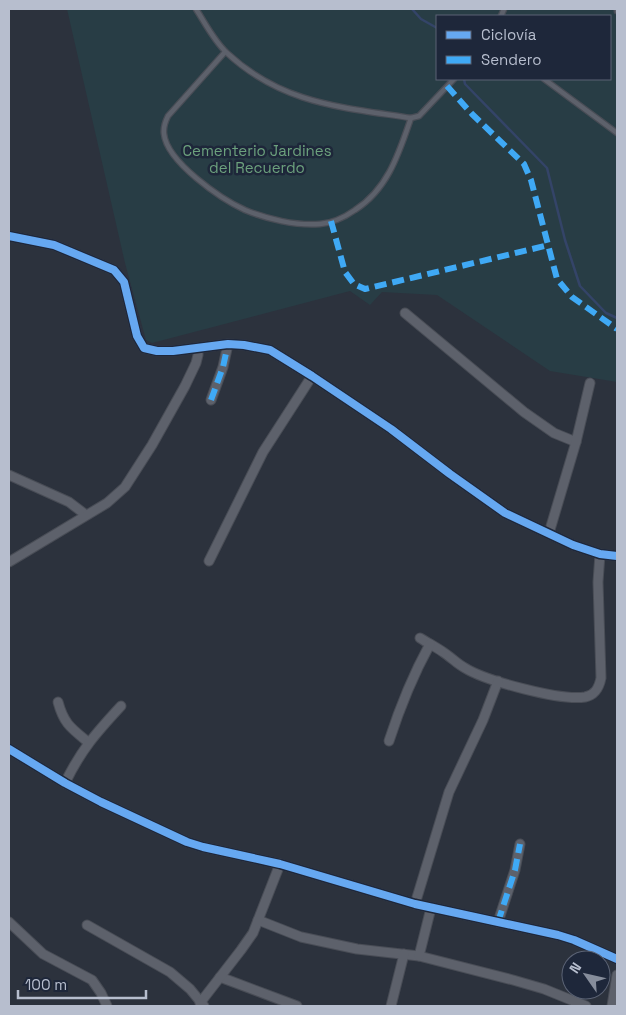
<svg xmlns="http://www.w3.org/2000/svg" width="626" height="1015" viewBox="0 0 626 1015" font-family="'Space Grotesk',sans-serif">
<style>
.green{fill:#283d45;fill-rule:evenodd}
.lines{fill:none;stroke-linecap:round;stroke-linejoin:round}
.stream{stroke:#344468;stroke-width:2.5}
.service-casing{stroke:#494d56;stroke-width:7}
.minor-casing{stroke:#494d56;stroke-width:11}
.service{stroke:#5d616b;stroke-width:4.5}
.minor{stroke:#5d616b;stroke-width:9}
.quiet{stroke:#3fa9f5;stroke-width:6;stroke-dasharray:12 6;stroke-linecap:butt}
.cycleway-casing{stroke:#1e273a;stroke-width:11}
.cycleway{stroke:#66a8f1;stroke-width:8}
.labels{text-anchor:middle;stroke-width:5;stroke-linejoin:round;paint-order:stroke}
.park-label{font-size:15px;fill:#6ca17d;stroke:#1e273a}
</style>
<rect width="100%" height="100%" fill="#2c323d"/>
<!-- green -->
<path class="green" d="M67 9H617V382L550 371 437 295 382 292 370 305 350 291 152 343 146 340 125 263ZM437 16H610V79H437Z"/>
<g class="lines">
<!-- stream -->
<g class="stream">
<polyline points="412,9 421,19 437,28"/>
<polyline points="464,79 465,84 547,168 565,240 580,286 606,313 617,318"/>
</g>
<!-- service casing -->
<g class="service-casing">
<g id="service">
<path d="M196 9C205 23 214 41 227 53 282 104 341 107 411 118L419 116 454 79"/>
<polyline points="617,9 617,11"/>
<polyline points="501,16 504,9"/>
<path d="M225 52 168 116C165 122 163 127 164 134 167 162 221 199 245 210 267 219 296 226 320 224 332 223 345 217 355 210 388 189 399 153 411 118"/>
<polyline points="544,79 617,133"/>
</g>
</g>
<!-- minor casing -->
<g class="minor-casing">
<g id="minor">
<polyline points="9,236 54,245 114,270 124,282 137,336 144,348 157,351 173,351 228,344 244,345 270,350 312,376 391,429 450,474 505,513 573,545 600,554 617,556"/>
<polyline points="405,313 524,412 554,433 576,442"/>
<polyline points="211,400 223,367 228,344"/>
<polyline points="9,475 69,502 86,515"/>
<polyline points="549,533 576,442 590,383"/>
<polyline points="209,561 263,452 312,376"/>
<polyline points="9,562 107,503 125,487 152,445 185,386 196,363 198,355 198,348"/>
<path d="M420 638C428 643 436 647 443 652 451 657 457 664 465 668 486 681 561 701 585 697 595 695 599 688 601 678L598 582 600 554"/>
<path d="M58 702C64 724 71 728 88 742"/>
<path d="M389 741C400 707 413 675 430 644"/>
<polyline points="9,749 65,783 101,802 187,842 203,847 280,864 415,904 558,935 574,940 617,959"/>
<path d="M65 783C81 750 96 733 121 706"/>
<polyline points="415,904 449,792 483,720 498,681"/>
<polyline points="258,920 301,937 357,949 419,956 513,980 544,989 586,1006"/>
<polyline points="9,922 43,954 92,980 101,993 107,1006"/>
<polyline points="498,922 515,870 520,844"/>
<polyline points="87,925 170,972 190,989 204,1006"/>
<polyline points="419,956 431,908"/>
<polyline points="220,977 297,1006"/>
<polyline points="200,1003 241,950 253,933 280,864"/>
<polyline points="391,1006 404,954"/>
<polyline points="612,1006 617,975"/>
</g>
</g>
<!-- service -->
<use href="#service" class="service"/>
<!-- minor -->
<use href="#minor" class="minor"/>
<!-- quiet -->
<g class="quiet">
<polyline points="447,86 472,114 524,164 531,180 557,279 572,297 617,329"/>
<polyline points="331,221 345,272 354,284 365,289 549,245"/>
<polyline points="211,400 223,367 228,344"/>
<polyline points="498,922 515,870 520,844"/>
</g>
<!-- cycleway casing -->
<g class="cycleway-casing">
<g id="cycleway">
<polyline points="9,236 54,245 114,270 124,282 137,336 144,348 157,351 173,351 228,344 244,345 270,350 312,376 391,429 450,474 505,513 573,545 600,554 617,556"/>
<polyline points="9,749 65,783 101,802 187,842 203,847 280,864 415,904 558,935 574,940 617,959"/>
</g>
</g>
<!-- cycleway -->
<use href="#cycleway" class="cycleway"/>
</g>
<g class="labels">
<!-- park labels -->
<g class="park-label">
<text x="257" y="156">Cementerio Jardines<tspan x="257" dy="17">del Recuerdo</tspan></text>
</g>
</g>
<!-- border -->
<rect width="626" height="1015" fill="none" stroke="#b7bece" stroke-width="20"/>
<!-- legend -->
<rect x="436" y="15" width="175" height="65" fill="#1e273a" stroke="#5b6375"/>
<rect x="446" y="31" width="25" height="8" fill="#66a8f1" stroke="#5b6375"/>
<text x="481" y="40" font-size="15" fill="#b7bece">Ciclovía</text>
<rect x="446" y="56" width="25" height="8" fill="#3fa9f5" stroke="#5b6375"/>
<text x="481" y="65" font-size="15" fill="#b7bece">Sendero</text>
<!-- north arrow -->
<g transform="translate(586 975) rotate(304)"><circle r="24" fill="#1e273a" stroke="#5b6375"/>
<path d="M0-4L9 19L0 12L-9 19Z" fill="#868d9b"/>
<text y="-8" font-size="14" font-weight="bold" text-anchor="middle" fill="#b7bece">N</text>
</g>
<!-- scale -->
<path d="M18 990v8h128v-8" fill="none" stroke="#b7bece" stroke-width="2.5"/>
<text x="25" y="990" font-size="15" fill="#b7bece" stroke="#1e273a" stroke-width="4" paint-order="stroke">100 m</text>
</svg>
